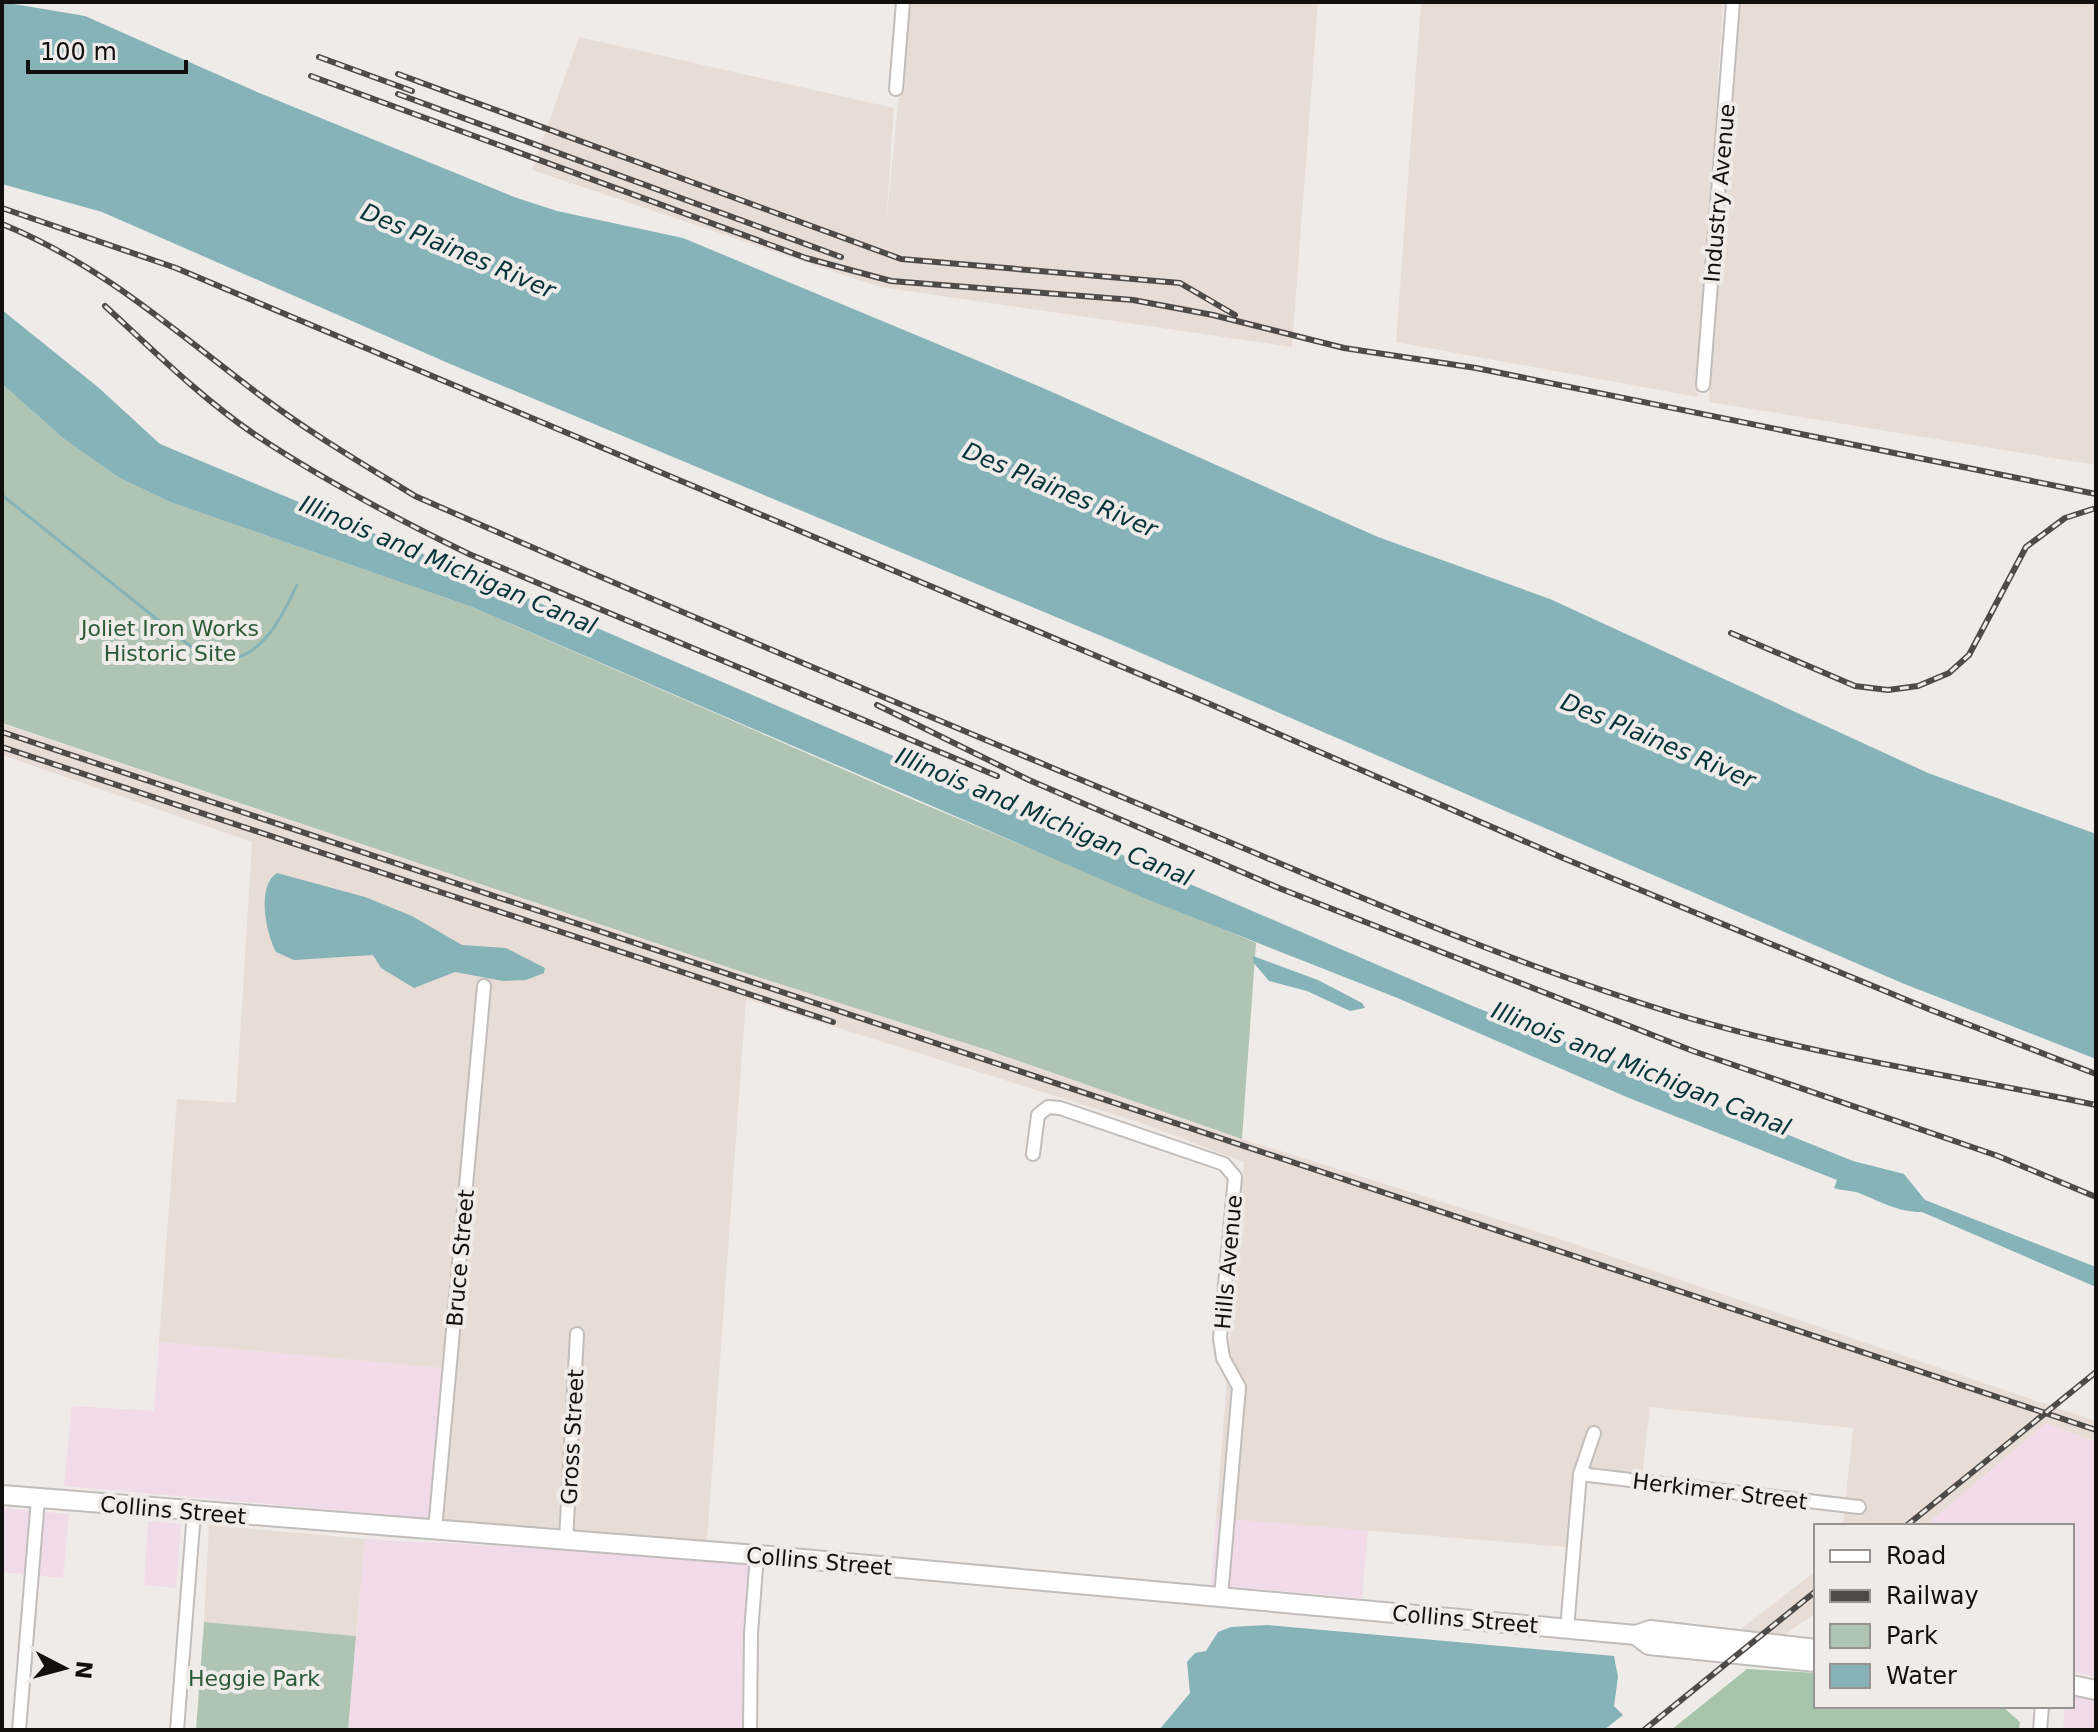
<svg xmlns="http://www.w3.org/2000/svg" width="2098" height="1732" viewBox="0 0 2098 1732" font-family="'DejaVu Sans',sans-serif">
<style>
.commercial{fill:#f1dbe8}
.built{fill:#e8dcd6}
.green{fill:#afc4b2}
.forest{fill:#a6c5aa}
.water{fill:#85b3b7}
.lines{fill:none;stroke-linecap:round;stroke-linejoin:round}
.stream{stroke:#85b3b7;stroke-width:3}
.street-casing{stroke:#c1bdbb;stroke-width:16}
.primary-casing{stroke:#c1bdbb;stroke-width:22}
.street{stroke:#fff;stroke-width:12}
.primary{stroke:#fff;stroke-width:18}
.rail-casing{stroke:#4d4b4a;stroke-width:6}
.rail{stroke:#efebe9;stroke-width:3;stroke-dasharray:9;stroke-linecap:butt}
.labels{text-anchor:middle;stroke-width:8;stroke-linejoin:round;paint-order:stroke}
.street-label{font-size:22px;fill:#11100f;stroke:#efebe9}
.park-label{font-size:22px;fill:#2b5b36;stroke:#efebe9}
.water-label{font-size:24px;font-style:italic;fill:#053539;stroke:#efebe9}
</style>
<rect width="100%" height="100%" fill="#efebe9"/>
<!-- commercial -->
<g class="commercial">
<polygon points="159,1342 454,1369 437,1519 64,1486 72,1406 154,1411"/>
<polygon points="2046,1423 2096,1442 2096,1677 2072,1672 2072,1526 1925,1526"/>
<polygon points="2,1508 69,1514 63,1578 2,1572"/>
<polygon points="1216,1518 1368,1530 1362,1598 1211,1585"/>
<polygon points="148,1521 181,1524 176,1588 144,1585"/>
<polygon points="365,1539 753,1559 747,1730 348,1730"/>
<polygon points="2072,1692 2096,1697 2096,1730 2063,1730 2065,1706 2072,1706"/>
</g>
<!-- built -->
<g class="built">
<polygon points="908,2 1318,2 1292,347 880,287 532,170 579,37 894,108 886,226"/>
<polygon points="1421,2 1723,2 1698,397 1396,342"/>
<polygon points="1733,2 2096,2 2096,465 1709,402"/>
<polygon points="2,724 733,969 987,1050 1242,1139 1557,1238 2090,1419 2096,1421 2096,1442 2046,1423 1925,1526 1843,1526 1853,1428 1650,1407 1641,1486 1584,1479 1578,1548 1216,1518 1244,1162 1138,1122 746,999 707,1542 437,1519 453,1369 159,1342 177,1099 236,1103 252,842 2,755"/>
<polygon points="209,1525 365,1539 356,1636 204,1622"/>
<polygon points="1816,1571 1816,1613 1779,1638 1733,1635"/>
</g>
<!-- green -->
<g class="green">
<polygon points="2,384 64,439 118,477 170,502 472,607 916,801 1256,943 1242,1139 987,1050 733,969 2,723"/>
<polygon points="204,1622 356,1636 348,1730 196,1730"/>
</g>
<!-- forest -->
<polygon class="forest" points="1747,1669 1816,1673 1816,1706 2002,1706 2020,1722 2019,1730 1671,1730"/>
<!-- water -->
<g class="water">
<polygon points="2,2 85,16 257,92 514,197 557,211 683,238 1043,388 1378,537 1550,599 1928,773 2096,834 2096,1059 1902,983 1118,643 448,363 102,212 2,184"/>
<path d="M2 310 99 388 160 444 495 584 1475 1007 1616 1061 1660 1083 1853 1161 1904 1174 1925 1200 2096 1267V1287L1922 1212C1897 1212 1882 1202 1859 1193 1851 1190 1842 1191 1834 1188L1837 1180 1629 1098 1395 997 1149 900 472 607 170 502 118 477 64 439 2 384Z"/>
<path d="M277 873 365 897 412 916 462 945 506 948 545 968 544 973 526 980 503 981 455 972 414 988 381 968 373 955 294 960 276 952C266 933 256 886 277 873Z"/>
<polygon points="1253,956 1318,980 1362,1003 1365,1008 1350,1011 1307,991 1269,981 1253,962"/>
<polygon points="1267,1625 1614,1656 1618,1677 1614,1706 1623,1715 1604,1730 1159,1730 1190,1693 1187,1662 1195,1653 1206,1651 1218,1632 1231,1627"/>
</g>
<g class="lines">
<!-- stream -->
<path class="stream" d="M2 495 194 649C208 654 229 662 244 655 270 643 286 608 297 585"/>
<!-- street casing -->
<g class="street-casing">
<g id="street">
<polyline points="896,89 903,2"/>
<polyline points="1703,385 1733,2"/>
<polyline points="1033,1154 1038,1115 1048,1107 1060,1108 1224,1164 1235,1177 1220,1338 1223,1358 1239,1387 1221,1597"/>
<polyline points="1580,1474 1859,1507"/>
<polyline points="435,1530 484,986"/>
<polyline points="566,1540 577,1334"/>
<polyline points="1567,1629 1580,1474 1594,1433"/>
<polyline points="19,1730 38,1499"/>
<polyline points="177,1730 194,1512"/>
<polyline points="750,1730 751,1633 757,1555"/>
<polyline points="2040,1730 2042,1706"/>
</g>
</g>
<!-- primary casing -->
<g class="primary-casing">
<g id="primary">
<polyline points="2,1495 770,1556 1636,1635 1650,1630 1816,1649"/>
<polyline points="1636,1635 1649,1645 1816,1662"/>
<polyline points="2072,1685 2096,1690"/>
</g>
</g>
<!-- street -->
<use href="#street" class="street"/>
<!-- primary -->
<use href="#primary" class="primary"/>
<!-- rail casing -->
<g class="rail-casing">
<g id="rail">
<polyline points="319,57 412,91"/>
<polyline points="398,74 901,259 1180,283 1235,315"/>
<polyline points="311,76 806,258 891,281 1133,300 1213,315 1344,348 1476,368 2096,494"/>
<polyline points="398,94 841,257"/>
<polyline points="2,208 176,268 1196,698 1563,858 1931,1010 2096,1074"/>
<path d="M2 224C101 264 177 333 261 396 310 433 363 464 415 496 660 604 907 707 1153 810 1328 883 1501 961 1682 1016 1816 1056 1959 1076 2096 1105"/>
<path d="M105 306C153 350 200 397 254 434 323 480 395 518 469 554L997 776"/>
<polyline points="1731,633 1855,686 1888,690 1918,686 1949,673 1969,655 2026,547 2065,518 2096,508"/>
<polyline points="877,705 1029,780 1279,888 1693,1051 1998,1156 2096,1197"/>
<polyline points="2,732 2096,1430"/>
<polyline points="2,747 833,1022"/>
<polyline points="1906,1526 2096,1372"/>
<polyline points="1644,1730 1816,1591"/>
</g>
</g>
<!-- rail -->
<use href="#rail" class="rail"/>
</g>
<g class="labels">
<!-- street labels -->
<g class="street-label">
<text transform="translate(1719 193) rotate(-85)" y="8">Industry Avenue</text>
<text transform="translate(460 1258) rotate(-85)" y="8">Bruce Street</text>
<text transform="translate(1228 1262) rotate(-85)" y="8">Hills Avenue</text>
<text transform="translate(572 1437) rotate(-87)" y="8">Gross Street</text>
<text transform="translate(1720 1491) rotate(7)" y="8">Herkimer Street</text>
<text transform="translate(173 1510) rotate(5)" y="8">Collins Street</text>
<text transform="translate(819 1561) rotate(5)" y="8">Collins Street</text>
<text transform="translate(1465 1619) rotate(5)" y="8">Collins Street</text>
</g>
<!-- park labels -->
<g class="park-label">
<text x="170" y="636">Joliet Iron Works<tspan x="170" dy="25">Historic Site</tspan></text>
<text x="254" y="1686">Heggie Park</text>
</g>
<!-- water labels -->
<g class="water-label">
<text transform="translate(458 251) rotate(23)" y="8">Des Plaines River</text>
<text transform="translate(1060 490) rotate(23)" y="8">Des Plaines River</text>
<text transform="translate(448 565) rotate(23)" y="8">Illinois and Michigan Canal</text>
<text transform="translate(1658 741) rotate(23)" y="8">Des Plaines River</text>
<text transform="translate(1044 817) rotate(23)" y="8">Illinois and Michigan Canal</text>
<text transform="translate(1641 1069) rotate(22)" y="8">Illinois and Michigan Canal</text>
</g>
</g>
<!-- border -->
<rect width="2098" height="1732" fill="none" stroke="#11100f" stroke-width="8"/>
<!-- legend -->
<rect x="1814" y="1524" width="260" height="184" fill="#efebe9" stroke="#969392" stroke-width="2"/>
<rect x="1830" y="1550" width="40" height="12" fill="#ffffff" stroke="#969392" stroke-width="2"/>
<text x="1886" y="1564" font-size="24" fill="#11100f">Road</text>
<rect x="1830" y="1590" width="40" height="12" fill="#4d4b4a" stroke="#969392" stroke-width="2"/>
<text x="1886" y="1604" font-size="24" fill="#11100f">Railway</text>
<rect x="1830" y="1624" width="40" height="24" fill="#afc4b2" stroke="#969392" stroke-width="2"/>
<text x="1886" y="1644" font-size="24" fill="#11100f">Park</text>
<rect x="1830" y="1664" width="40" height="24" fill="#85b3b7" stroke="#969392" stroke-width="2"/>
<text x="1886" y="1684" font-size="24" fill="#11100f">Water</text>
<!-- north arrow -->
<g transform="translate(64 1668) rotate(96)" stroke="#efebe9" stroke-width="6" paint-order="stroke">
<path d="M0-6L14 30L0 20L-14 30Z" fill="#11100f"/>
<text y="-12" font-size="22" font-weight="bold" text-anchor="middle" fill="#11100f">N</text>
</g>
<!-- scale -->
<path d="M28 60v12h158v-12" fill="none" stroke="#11100f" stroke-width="4"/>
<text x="40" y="60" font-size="24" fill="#11100f" stroke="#efebe9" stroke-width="6" paint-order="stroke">100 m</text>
</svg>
